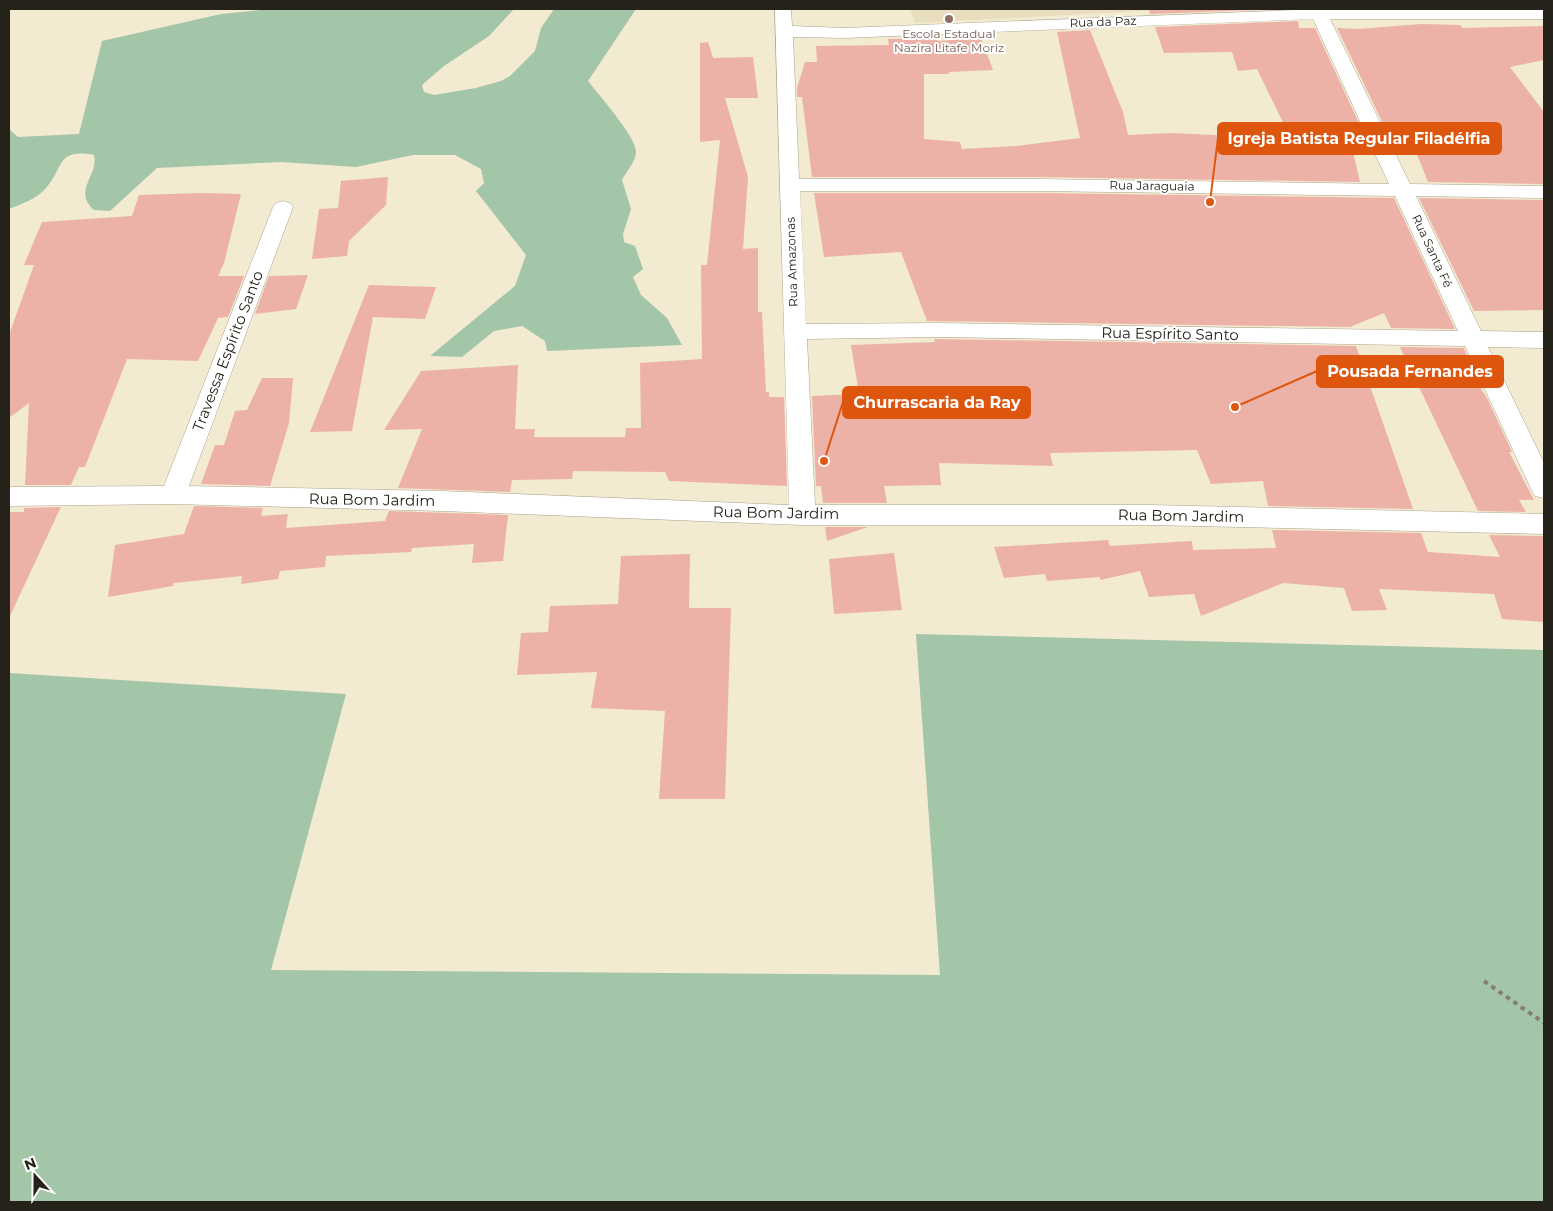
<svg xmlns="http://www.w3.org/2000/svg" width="1553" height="1211" viewBox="0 0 1553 1211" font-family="Montserrat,sans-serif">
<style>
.built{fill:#e8ddbe}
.green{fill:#a3c5a8}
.building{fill:#ecb2a8}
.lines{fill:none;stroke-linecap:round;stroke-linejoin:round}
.minor-casing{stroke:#aaa28a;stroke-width:1}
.path{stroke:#847f6e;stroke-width:4;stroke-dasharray:4.5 4.5;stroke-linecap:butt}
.minor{fill:#fff;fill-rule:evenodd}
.education-dot{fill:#8d6e63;stroke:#fff;stroke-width:2}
.labels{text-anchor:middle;stroke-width:4;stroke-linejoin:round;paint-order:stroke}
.far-street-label{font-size:12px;fill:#252219;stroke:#fff}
.far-education-label{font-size:12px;fill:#785e54;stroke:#fff}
.street-label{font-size:15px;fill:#252219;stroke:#fff}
.leader{fill:none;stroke:#de560d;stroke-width:2}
.callout-dot{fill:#de560d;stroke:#fff;stroke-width:2}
.callout{fill:#de560d;stroke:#de560d;stroke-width:2}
.callout-label{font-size:16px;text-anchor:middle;font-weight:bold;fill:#fff}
</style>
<rect width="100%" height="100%" fill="#f2ead1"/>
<!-- built -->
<polygon class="built" points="910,9 1179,9 915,23"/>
<!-- green -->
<g class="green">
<path d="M270 9H514L489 36 444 66 422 85 424 92 434 95 476 88 501 81 510 76 535 51 541 28 554 9H636L588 81C598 94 637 138 636 152 636 161 626 172 622 180L631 209 623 234 624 242 635 246 643 269 633 277 641 295 667 318 682 345 547 351 545 341 522 326 494 331 462 357 430 356 515 286 526 255 476 191 484 183 481 169 455 155H413L356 167 281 162 157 168 110 211 94 210C72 190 99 176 94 155 56 148 64 168 46 188 37 199 21 204 9 209V129L18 137 79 134 102 41 221 14Z"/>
<polygon points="916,634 1544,650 1544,1202 9,1202 9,673 346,694 271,970 940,975"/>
</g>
<!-- building -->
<g class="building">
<polygon points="1149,9 1278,9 1150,14"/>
<polygon points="1298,21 1299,28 1315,28 1364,134 1349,134 1360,182 1037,177 812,177 802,97 797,97 797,88 805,62 817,62 816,46 889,45 888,39 937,38 938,41 981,38 993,70 949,72 949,74 924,74 924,139 960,142 962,149 1016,146 1080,138 1057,32 1090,30 1123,112 1128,135 1172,133 1291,139 1257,69 1238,71 1232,52 1164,53 1155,27"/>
<polygon points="1421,24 1460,25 1462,28 1544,26 1544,60 1510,67 1544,112 1544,184 1428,182 1409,134 1388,134 1337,28 1358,29"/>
<polygon points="708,42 713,58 753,57 758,98 725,98 748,177 743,249 758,248 758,312 762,312 766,392 769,392 769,397 784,397 787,486 669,481 665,472 573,471 572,479 512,480 510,492 398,488 422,429 384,430 421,371 518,365 515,429 535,429 534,437 625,437 626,428 641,428 640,363 702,359 701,265 707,265 720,140 700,142 700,43"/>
<polygon points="388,177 386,204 388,203 349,241 347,256 312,259 319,209 338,208 341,181"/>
<polygon points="203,193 241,194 224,263 218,276 244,276 228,317 218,318 198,361 127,359 85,467 79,467 71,485 25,485 29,403 9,418 9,335 34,265 24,265 42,222 132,216 139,195"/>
<polygon points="814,193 1037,193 1394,198 1455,329 1391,328 1384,313 1350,327 927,321 901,252 824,257"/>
<polygon points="1419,198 1544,200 1544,310 1474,311"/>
<polygon points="308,275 296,309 255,314 269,276"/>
<polygon points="369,285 436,287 425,319 373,317 352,431 310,432"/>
<polygon points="934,339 1356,346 1413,509 1268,506 1263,481 1211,484 1197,450 1050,453 1053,466 939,463 941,485 884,486 887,503 823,503 821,486 816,486 812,396 859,394 851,345 935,342"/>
<polygon points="1400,347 1464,348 1475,380 1487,398 1512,452 1509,452 1534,500 1519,500 1526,512 1478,511"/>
<polygon points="262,378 293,378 289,423 270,486 201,484 215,445 224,445 235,411 247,410"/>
<polygon points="194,506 263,508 261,516 288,514 286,528 385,521 389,511 508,515 503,561 472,563 474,544 412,548 411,552 326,556 325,567 280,571 278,579 241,584 242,576 173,583 173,586 108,597 115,545 184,534"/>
<polygon points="61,507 59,511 9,618 9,512 24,512 24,508"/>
<polygon points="825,527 868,527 827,541"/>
<polygon points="1272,530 1421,533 1428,552 1500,557 1489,535 1542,536 1544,539 1544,622 1502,619 1494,594 1379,589 1387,610 1352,611 1344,588 1283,583 1201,616 1194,594 1149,597 1140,571 1100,580 1100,577 1047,581 1045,574 1004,578 994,547 1108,540 1110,546 1192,541 1193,550 1276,548"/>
<polygon points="894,553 902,610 834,614 829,559"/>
<polygon points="690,554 689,608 731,608 725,799 659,799 665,711 591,708 597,672 517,675 521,633 548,632 550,606 618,604 621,556"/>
</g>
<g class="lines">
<!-- minor casing -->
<g class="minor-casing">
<path id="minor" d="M775 9H791L792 26 845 28 1319 9H1544V19H1330L1410 184 1544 186V198L1416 196 1481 331 1544 332V348L1488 347 1544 463V498L1535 496 1531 489 1465 346 938 337 807 339 815 505H1150L1544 514V534L1150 525H802L442 511 173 504 9 506V487L164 486 273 207 276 203 283 201 290 203 293 207 189 486 442 491 789 505ZM1313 19 1389 184 1037 179H799L793 37 845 38ZM800 191H1037L1395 196 1458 331 938 323 806 324Z"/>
</g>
<!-- path -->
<polyline class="path" points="1484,981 1544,1023"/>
<!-- minor -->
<use href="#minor" class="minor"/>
</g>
<!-- markers -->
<circle class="education-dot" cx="949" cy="19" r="5"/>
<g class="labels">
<!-- far-street labels -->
<g class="far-street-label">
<text transform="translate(1103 22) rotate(-2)" y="4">Rua da Paz</text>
<text transform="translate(1152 186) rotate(1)" y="4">Rua Jaraguaia</text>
<text transform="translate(1432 251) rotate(65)" y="4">Rua Santa Fé</text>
<text transform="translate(792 262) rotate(-92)" y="4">Rua Amazonas</text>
</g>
<!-- far-education labels -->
<g class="far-education-label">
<text x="949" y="38">Escola Estadual<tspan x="949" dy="14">Nazira Litafe Moriz</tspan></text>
</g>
<!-- street labels -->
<g class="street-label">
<text transform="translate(1170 334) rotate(1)" y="5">Rua Espírito Santo</text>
<text transform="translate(228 351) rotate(-69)" y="5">Travessa Espírito Santo</text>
<text transform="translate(372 500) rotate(1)" y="5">Rua Bom Jardim</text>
<text transform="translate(776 513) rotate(1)" y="5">Rua Bom Jardim</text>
<text transform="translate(1181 516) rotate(1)" y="5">Rua Bom Jardim</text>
</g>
</g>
<!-- callouts -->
<path class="leader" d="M1210 202L1218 138M1235 407L1317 371M824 461L843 402"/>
<g class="callout-dot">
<circle cx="1210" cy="202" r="5"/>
<circle cx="1235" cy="407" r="5"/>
<circle cx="824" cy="461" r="5"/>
</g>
<g class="callout">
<rect x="1218" y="123" width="283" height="31" rx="5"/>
<rect x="1317" y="356" width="186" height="31" rx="5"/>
<rect x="843" y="387" width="187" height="31" rx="5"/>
</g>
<g class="callout-label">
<text x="1359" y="144">Igreja Batista Regular Filadélfia</text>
<text x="1410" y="377">Pousada Fernandes</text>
<text x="937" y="408">Churrascaria da Ray</text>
</g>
<!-- border -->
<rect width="1553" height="1211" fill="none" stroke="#252219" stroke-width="20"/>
<!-- north arrow -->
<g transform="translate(35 1176) rotate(339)" stroke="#ffffff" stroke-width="4" paint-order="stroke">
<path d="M0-4L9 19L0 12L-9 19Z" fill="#252219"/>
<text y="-8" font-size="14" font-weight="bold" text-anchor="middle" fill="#252219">N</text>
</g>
</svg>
